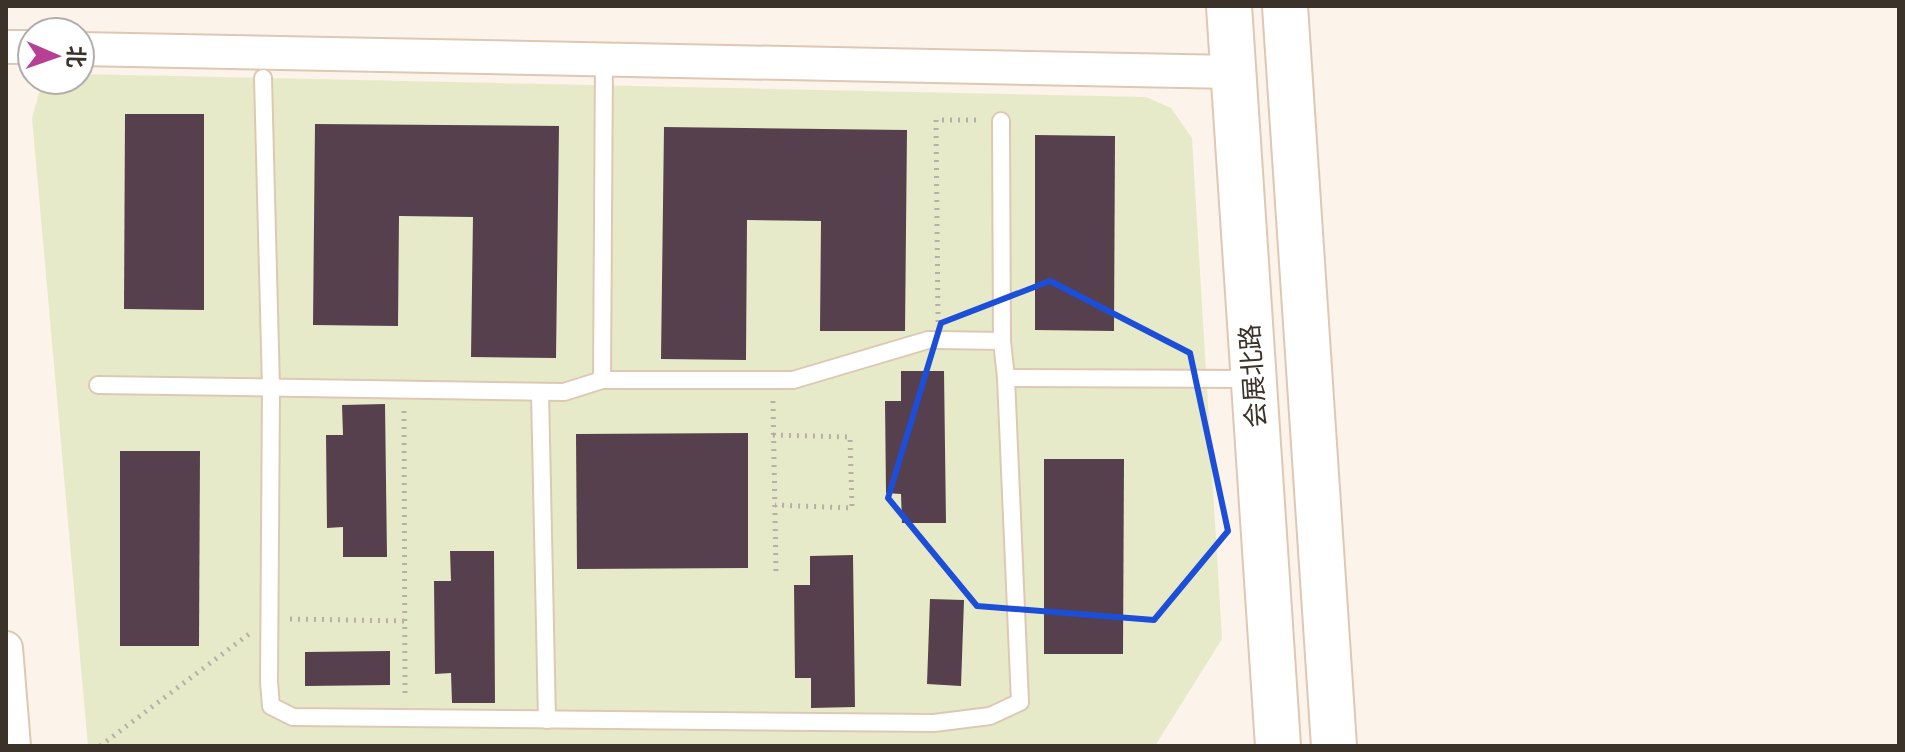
<svg xmlns="http://www.w3.org/2000/svg" width="1905" height="752" viewBox="0 0 1905 752" font-family="Cabin,'Noto Sans SC',sans-serif">
<style>
.green{fill:#e7eac8}
.building{fill:#57404d}
.lines{fill:none;stroke-linecap:round;stroke-linejoin:round}
.service-casing{stroke:#dec8b3;stroke-width:20}
.minor-casing{stroke:#dec8b3;stroke-width:36}
.secondary-casing{stroke:#dec8b3;stroke-width:48}
.path{stroke:#b8afa6;stroke-width:5;stroke-dasharray:2 6;stroke-linecap:butt}
.service{stroke:#fff;stroke-width:16}
.minor{stroke:#fff;stroke-width:32}
.secondary{stroke:#fff;stroke-width:44}
.marked{fill:none;stroke:#1d4ed8;stroke-width:6;stroke-linejoin:round}
.labels{text-anchor:middle;stroke-width:8;stroke-linejoin:round;paint-order:stroke}
.street-label{font-size:26px;fill:#3b322a;stroke:#fff}
</style>
<rect width="100%" height="100%" fill="#fcf3ea"/>
<!-- green -->
<polygon class="green" points="80,74 1146,97 1171,108 1192,138 1222,639 1155,746 88,746 32,118 39,93 60,80 80,80"/>
<!-- building -->
<g class="building">
<polygon points="125,114 204,114 204,310 124,309"/>
<polygon points="315,124 559,126 556,358 471,357 473,217 399,216 398,326 313,325"/>
<polygon points="664,127 907,130 905,331 820,331 821,221 747,220 746,360 661,359"/>
<polygon points="1035,135 1115,136 1114,331 1035,330"/>
<polygon points="901,371 944,371 946,523 902,523 901,494 886,493 885,401 901,401"/>
<polygon points="385,404 387,557 343,557 343,527 327,528 326,435 343,435 342,405"/>
<polygon points="748,433 748,568 577,569 576,434"/>
<polygon points="120,451 200,451 199,646 120,646"/>
<polygon points="1044,459 1124,459 1123,654 1044,654"/>
<polygon points="450,551 494,551 495,703 452,703 451,673 435,674 434,581 451,581"/>
<polygon points="853,555 855,707 811,708 811,678 795,678 794,585 810,585 810,556"/>
<polygon points="930,599 964,600 961,686 927,684"/>
<polygon points="390,651 390,685 305,686 305,652"/>
</g>
<g class="lines">
<!-- service casing -->
<g class="service-casing">
<g id="service">
<polyline points="263,78 271,388 269,682 271,706 293,717 934,723 990,716 1020,702 1006,378"/>
<polyline points="1001,121 1002,341"/>
<polyline points="602,380 604,59"/>
<polyline points="98,385 564,392 602,380 793,380 928,340 938,340 1002,341 1006,378 1252,379"/>
<polyline points="540,392 547,720"/>
</g>
</g>
<!-- minor casing -->
<g class="minor-casing">
<g id="minor">
<polyline points="6,47 32,47"/>
<polyline points="80,49 1233,72"/>
<polyline points="6,648 14,746"/>
</g>
</g>
<!-- secondary casing -->
<g class="secondary-casing">
<g id="secondary">
<polyline points="1229,6 1278,746"/>
<polyline points="1285,6 1334,746"/>
</g>
</g>
<!-- path -->
<g class="path">
<polyline points="938,322 936,120 980,120"/>
<polyline points="773,401 776,573"/>
<polyline points="404,411 405,697"/>
<polyline points="773,435 850,437 852,508 775,505"/>
<polyline points="290,619 405,621"/>
<polyline points="100,746 249,634"/>
</g>
<!-- service -->
<use href="#service" class="service"/>
<!-- minor -->
<use href="#minor" class="minor"/>
<!-- secondary -->
<use href="#secondary" class="secondary"/>
</g>
<!-- marked area -->
<path class="marked" d="M1050 281 1190 353 1228 531 1154 620 977 606 888 498 941 323Z"/>
<g class="labels">
<!-- street labels -->
<g class="street-label">
<text transform="translate(1253 376) rotate(-94)" y="9">会展北路</text>
</g>
</g>
<!-- border -->
<rect width="1905" height="752" fill="none" stroke="#3b322a" stroke-width="16"/>
<!-- north arrow -->
<g transform="translate(56 56) rotate(92)"><circle r="38" fill="#ffffff" stroke="#b1adaa" stroke-width="2"/>
<path d="M0-6L14 30L0 20L-14 30Z" fill="#b74095"/>
<text y="-12" font-size="22" font-weight="bold" text-anchor="middle" fill="#3b322a">北</text>
</g>
</svg>
